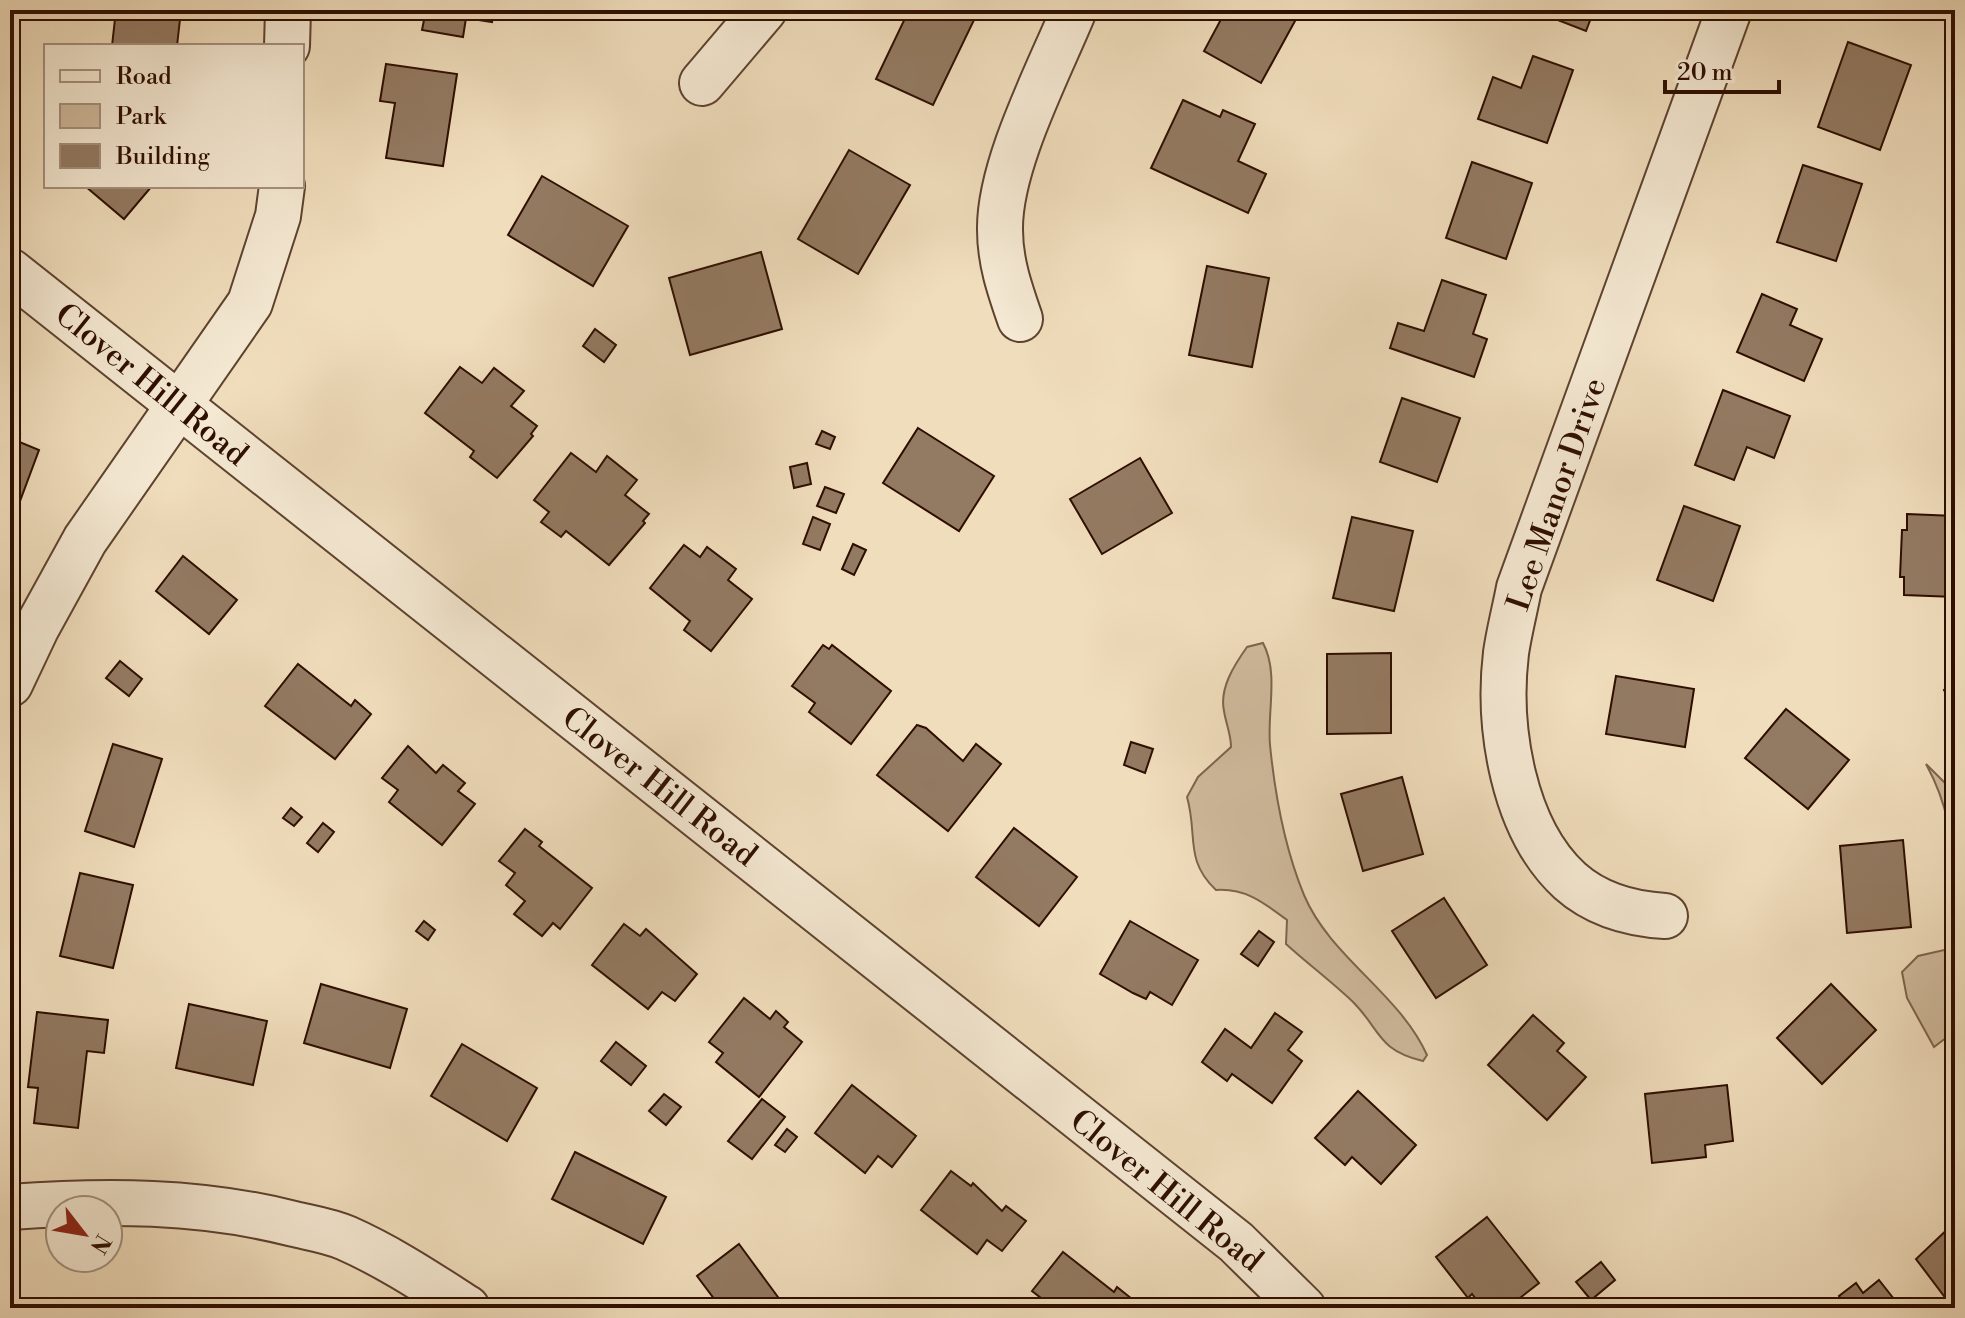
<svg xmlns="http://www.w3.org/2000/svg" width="1965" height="1318" viewBox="0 0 1965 1318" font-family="'Libre Bodoni',serif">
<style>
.green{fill:#cfba9c;stroke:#7e644e;stroke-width:2}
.building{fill:#937a62;stroke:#2e0e00;stroke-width:2}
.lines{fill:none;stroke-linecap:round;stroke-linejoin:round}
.minor-casing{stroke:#5e422f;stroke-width:48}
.minor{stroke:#f5e9d3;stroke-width:44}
.labels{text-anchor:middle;stroke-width:7;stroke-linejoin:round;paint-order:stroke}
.street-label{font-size:32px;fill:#2e0e00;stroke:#f5e9d3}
</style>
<rect width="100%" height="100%" fill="#f0ddbc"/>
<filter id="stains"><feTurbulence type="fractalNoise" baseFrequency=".0025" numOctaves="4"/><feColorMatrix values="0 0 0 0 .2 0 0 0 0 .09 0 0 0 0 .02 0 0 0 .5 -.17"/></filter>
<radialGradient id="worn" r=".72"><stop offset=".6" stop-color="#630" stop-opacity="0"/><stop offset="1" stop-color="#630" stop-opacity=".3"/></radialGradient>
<!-- green -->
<g class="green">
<path d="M1263 643C1279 673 1267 712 1270 745 1275 795 1285 849 1304 895 1330 957 1399 993 1427 1055L1423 1061C1377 1050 1381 1030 1353 1002 1332 982 1308 964 1286 944L1287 920C1264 903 1246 888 1216 890 1184 860 1198 835 1187 797L1198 777 1231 747C1231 734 1226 724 1224 711 1219 688 1235 664 1247 647Z"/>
<path d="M1926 764 1955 793V886C1953 840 1948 804 1926 764Z"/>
<polygon points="1955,932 1955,1031 1934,1047 1907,998 1902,972 1918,956 1949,949"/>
</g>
<!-- building -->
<g class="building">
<polygon points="116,10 181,10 177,46 112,46"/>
<polygon points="426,10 494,10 492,22 466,18 463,37 422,30"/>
<polygon points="909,10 954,10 974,20 933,105 876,79"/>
<polygon points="1226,10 1301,10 1261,83 1204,51"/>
<polygon points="1532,10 1594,10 1586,31"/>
<polygon points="1848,42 1911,65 1880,150 1818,127"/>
<polygon points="1533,56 1573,70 1547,143 1478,119 1493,77 1521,88"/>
<polygon points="386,64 457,74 443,166 386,158 395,103 380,101"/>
<polygon points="1183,100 1220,117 1223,110 1255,124 1238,161 1266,174 1248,213 1151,168"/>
<polygon points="849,150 910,185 858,274 798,239"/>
<polygon points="1472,162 1532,183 1506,259 1446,238"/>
<polygon points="1803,165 1862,184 1836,261 1777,242"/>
<polygon points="542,176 628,226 593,286 508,235"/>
<polygon points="85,186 152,186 124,219"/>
<polygon points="761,252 782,329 690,355 669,278"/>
<polygon points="1207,266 1269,278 1252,367 1189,355"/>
<polygon points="1442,280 1486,295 1473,334 1487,339 1474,377 1390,348 1398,323 1424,331"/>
<polygon points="1762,294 1797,309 1790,325 1822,339 1804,381 1737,352"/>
<polygon points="595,329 616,345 604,362 583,346"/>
<polygon points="460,367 482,383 494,368 524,391 511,406 537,426 531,434 533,436 497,478 470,457 474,451 425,413"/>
<polygon points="1723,390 1790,416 1774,458 1747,447 1734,480 1695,465"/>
<polygon points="1402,398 1460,418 1437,482 1380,462"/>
<polygon points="918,428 994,476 959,531 883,483"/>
<polygon points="10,430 20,434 17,441 39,450 10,528"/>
<polygon points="822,431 835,437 830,449 816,444"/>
<polygon points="571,453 596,472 607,456 637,480 625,495 649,514 643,521 645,523 609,565 566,531 561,537 541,522 549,512 534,500"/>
<polygon points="1140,458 1172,513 1102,554 1070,499"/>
<polygon points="807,463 811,484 794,488 790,467"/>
<polygon points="825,487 844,494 836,513 817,506"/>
<polygon points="1684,506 1740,526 1713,601 1657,580"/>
<polygon points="1907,514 1955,516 1955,597 1904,595 1904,577 1900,577 1902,530 1907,530"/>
<polygon points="813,517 830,524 820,550 803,544"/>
<polygon points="1352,517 1413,531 1394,611 1333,598"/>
<polygon points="853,544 866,550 854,575 842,569"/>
<polygon points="684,545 700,557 707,547 736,569 728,580 752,599 711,651 684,630 690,621 650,588"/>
<polygon points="183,556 237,600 209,634 156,591"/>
<polygon points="823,645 829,649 832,645 891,691 851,744 809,712 815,703 792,686"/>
<polygon points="1391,653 1391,733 1327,734 1327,654"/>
<polygon points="120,661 142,679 129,696 106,678"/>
<polygon points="298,664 351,706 355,700 371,714 335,759 265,706"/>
<polygon points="1616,676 1694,689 1685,747 1606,734"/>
<polygon points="1955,680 1955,710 1944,690"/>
<polygon points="1786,709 1849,760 1808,809 1745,758"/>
<polygon points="917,725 926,728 963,761 976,744 1001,764 948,831 877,775"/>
<polygon points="1131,742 1153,749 1145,773 1124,765"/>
<polygon points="113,744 162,759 134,847 85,831"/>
<polygon points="408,746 436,773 443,765 465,783 458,791 475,804 442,845 389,802 398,790 382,778"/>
<polygon points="1402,777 1423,854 1363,871 1341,794"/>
<polygon points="291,808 302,817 294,826 283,818"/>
<polygon points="323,823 334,832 318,852 307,843"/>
<polygon points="1014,828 1077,877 1039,926 976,877"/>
<polygon points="525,829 542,842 539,846 592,888 560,929 553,923 542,936 514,914 525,901 506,885 515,873 499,861"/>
<polygon points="1903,840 1911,927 1847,933 1840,846"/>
<polygon points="80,873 133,885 113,968 60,956"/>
<polygon points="1444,898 1487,965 1436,998 1392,931"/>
<polygon points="424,921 435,930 428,940 416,931"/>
<polygon points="1130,921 1198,960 1172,1005 1150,992 1146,999 1133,993 1100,974"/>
<polygon points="624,924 640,936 646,929 697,974 675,1001 662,992 648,1009 592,965"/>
<polygon points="1259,931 1274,942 1258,966 1241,954"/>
<polygon points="321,984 407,1009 390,1068 304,1043"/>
<polygon points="1831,984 1876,1030 1822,1084 1777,1038"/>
<polygon points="744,998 770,1019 776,1011 788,1022 784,1027 802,1042 759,1097 716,1062 723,1053 709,1042"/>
<polygon points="189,1004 267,1021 253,1085 176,1068"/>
<polygon points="37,1012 108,1020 104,1053 87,1051 78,1128 34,1123 38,1088 28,1087"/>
<polygon points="1275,1013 1302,1032 1288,1050 1302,1061 1272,1103 1232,1074 1227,1081 1202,1062 1225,1029 1251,1048"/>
<polygon points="1533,1015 1564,1043 1557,1051 1586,1077 1547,1120 1488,1065"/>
<polygon points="616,1042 646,1066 631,1085 601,1061"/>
<polygon points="462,1044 537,1088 507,1141 431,1096"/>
<polygon points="852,1085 916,1136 892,1167 878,1156 865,1173 815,1133"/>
<polygon points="1727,1085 1733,1141 1705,1145 1706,1157 1652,1163 1645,1094"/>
<polygon points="1358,1091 1416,1145 1381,1184 1352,1157 1345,1165 1315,1138"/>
<polygon points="664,1094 681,1107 666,1125 649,1111"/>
<polygon points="762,1099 785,1117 752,1159 728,1141"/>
<polygon points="787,1129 797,1137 785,1152 775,1145"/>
<polygon points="575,1152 666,1197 643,1244 552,1199"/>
<polygon points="951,1171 971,1186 973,1183 1002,1211 1006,1206 1026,1221 1002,1251 987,1240 977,1254 921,1210"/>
<polygon points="1955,1214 1955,1300 1950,1304 1916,1259 1954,1223 1950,1217"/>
<polygon points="1487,1217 1539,1283 1507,1308 1483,1308 1472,1294 1468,1298 1436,1257"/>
<polygon points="739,1244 786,1308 721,1308 697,1276"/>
<polygon points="1063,1252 1114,1292 1117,1287 1137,1303 1132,1308 1054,1308 1032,1291"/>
<polygon points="1601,1262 1615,1280 1591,1300 1576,1282"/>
<polygon points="1879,1280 1901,1308 1838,1308 1844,1304 1839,1296 1856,1283 1863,1293"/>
</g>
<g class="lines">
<!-- minor casing -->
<g class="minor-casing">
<g id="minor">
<polyline points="287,46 288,10"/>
<polyline points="702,83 764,10"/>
<polyline points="10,271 1236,1242 1303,1308"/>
<path d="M1020 319C1010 290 1000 262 1000 230 999 165 1049 71 1074 10"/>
<polyline points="10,684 36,629 85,540 250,303 278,216 282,186"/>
<path d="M1665 916C1631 914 1597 905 1570 881 1513 829 1497 727 1506 653 1509 632 1515 609 1519 588L1729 10"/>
<path d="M10 1207C106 1200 200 1200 294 1224 311 1228 330 1231 346 1238 389 1257 428 1283 467 1308"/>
</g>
</g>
<!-- minor -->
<use href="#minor" class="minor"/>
</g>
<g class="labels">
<!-- street labels -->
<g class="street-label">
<text transform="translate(152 384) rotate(39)" y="11">Clover Hill Road</text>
<text transform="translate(1556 494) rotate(-71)" y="11">Lee Manor Drive</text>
<text transform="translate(660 786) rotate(38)" y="11">Clover Hill Road</text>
<text transform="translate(1167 1190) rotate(39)" y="11">Clover Hill Road</text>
</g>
</g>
<!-- margin -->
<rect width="1965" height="1318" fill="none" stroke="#f0ddbc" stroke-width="40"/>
<rect x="12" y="12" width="1941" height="1294" fill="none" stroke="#2e0e00" stroke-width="4"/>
<rect x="20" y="20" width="1925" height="1278" fill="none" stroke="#2e0e00" stroke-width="2"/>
<!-- legend -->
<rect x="44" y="44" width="260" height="144" fill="#f5e9d3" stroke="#a5917f" stroke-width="2"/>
<rect x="60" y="70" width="40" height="12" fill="#f5e9d3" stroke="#a5917f" stroke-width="2"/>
<text x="116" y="84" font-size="24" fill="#2e0e00">Road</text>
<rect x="60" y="104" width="40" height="24" fill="#cfba9c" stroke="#a5917f" stroke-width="2"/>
<text x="116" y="124" font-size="24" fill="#2e0e00">Park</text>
<rect x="60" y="144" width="40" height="24" fill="#937a62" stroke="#a5917f" stroke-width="2"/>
<text x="116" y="164" font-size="24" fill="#2e0e00">Building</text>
<!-- north arrow -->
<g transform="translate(84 1234) rotate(121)"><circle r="38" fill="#f5e9d3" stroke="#a5917f" stroke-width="2"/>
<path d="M0-6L14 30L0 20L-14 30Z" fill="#8f2418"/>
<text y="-12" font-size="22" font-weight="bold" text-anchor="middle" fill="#2e0e00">N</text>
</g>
<!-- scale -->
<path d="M1665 80v12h114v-12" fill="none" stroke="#2e0e00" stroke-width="4"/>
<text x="1677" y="80" font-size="24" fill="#2e0e00" stroke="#f5e9d3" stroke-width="6" paint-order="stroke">20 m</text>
<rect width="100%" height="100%" filter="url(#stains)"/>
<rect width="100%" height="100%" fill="url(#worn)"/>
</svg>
